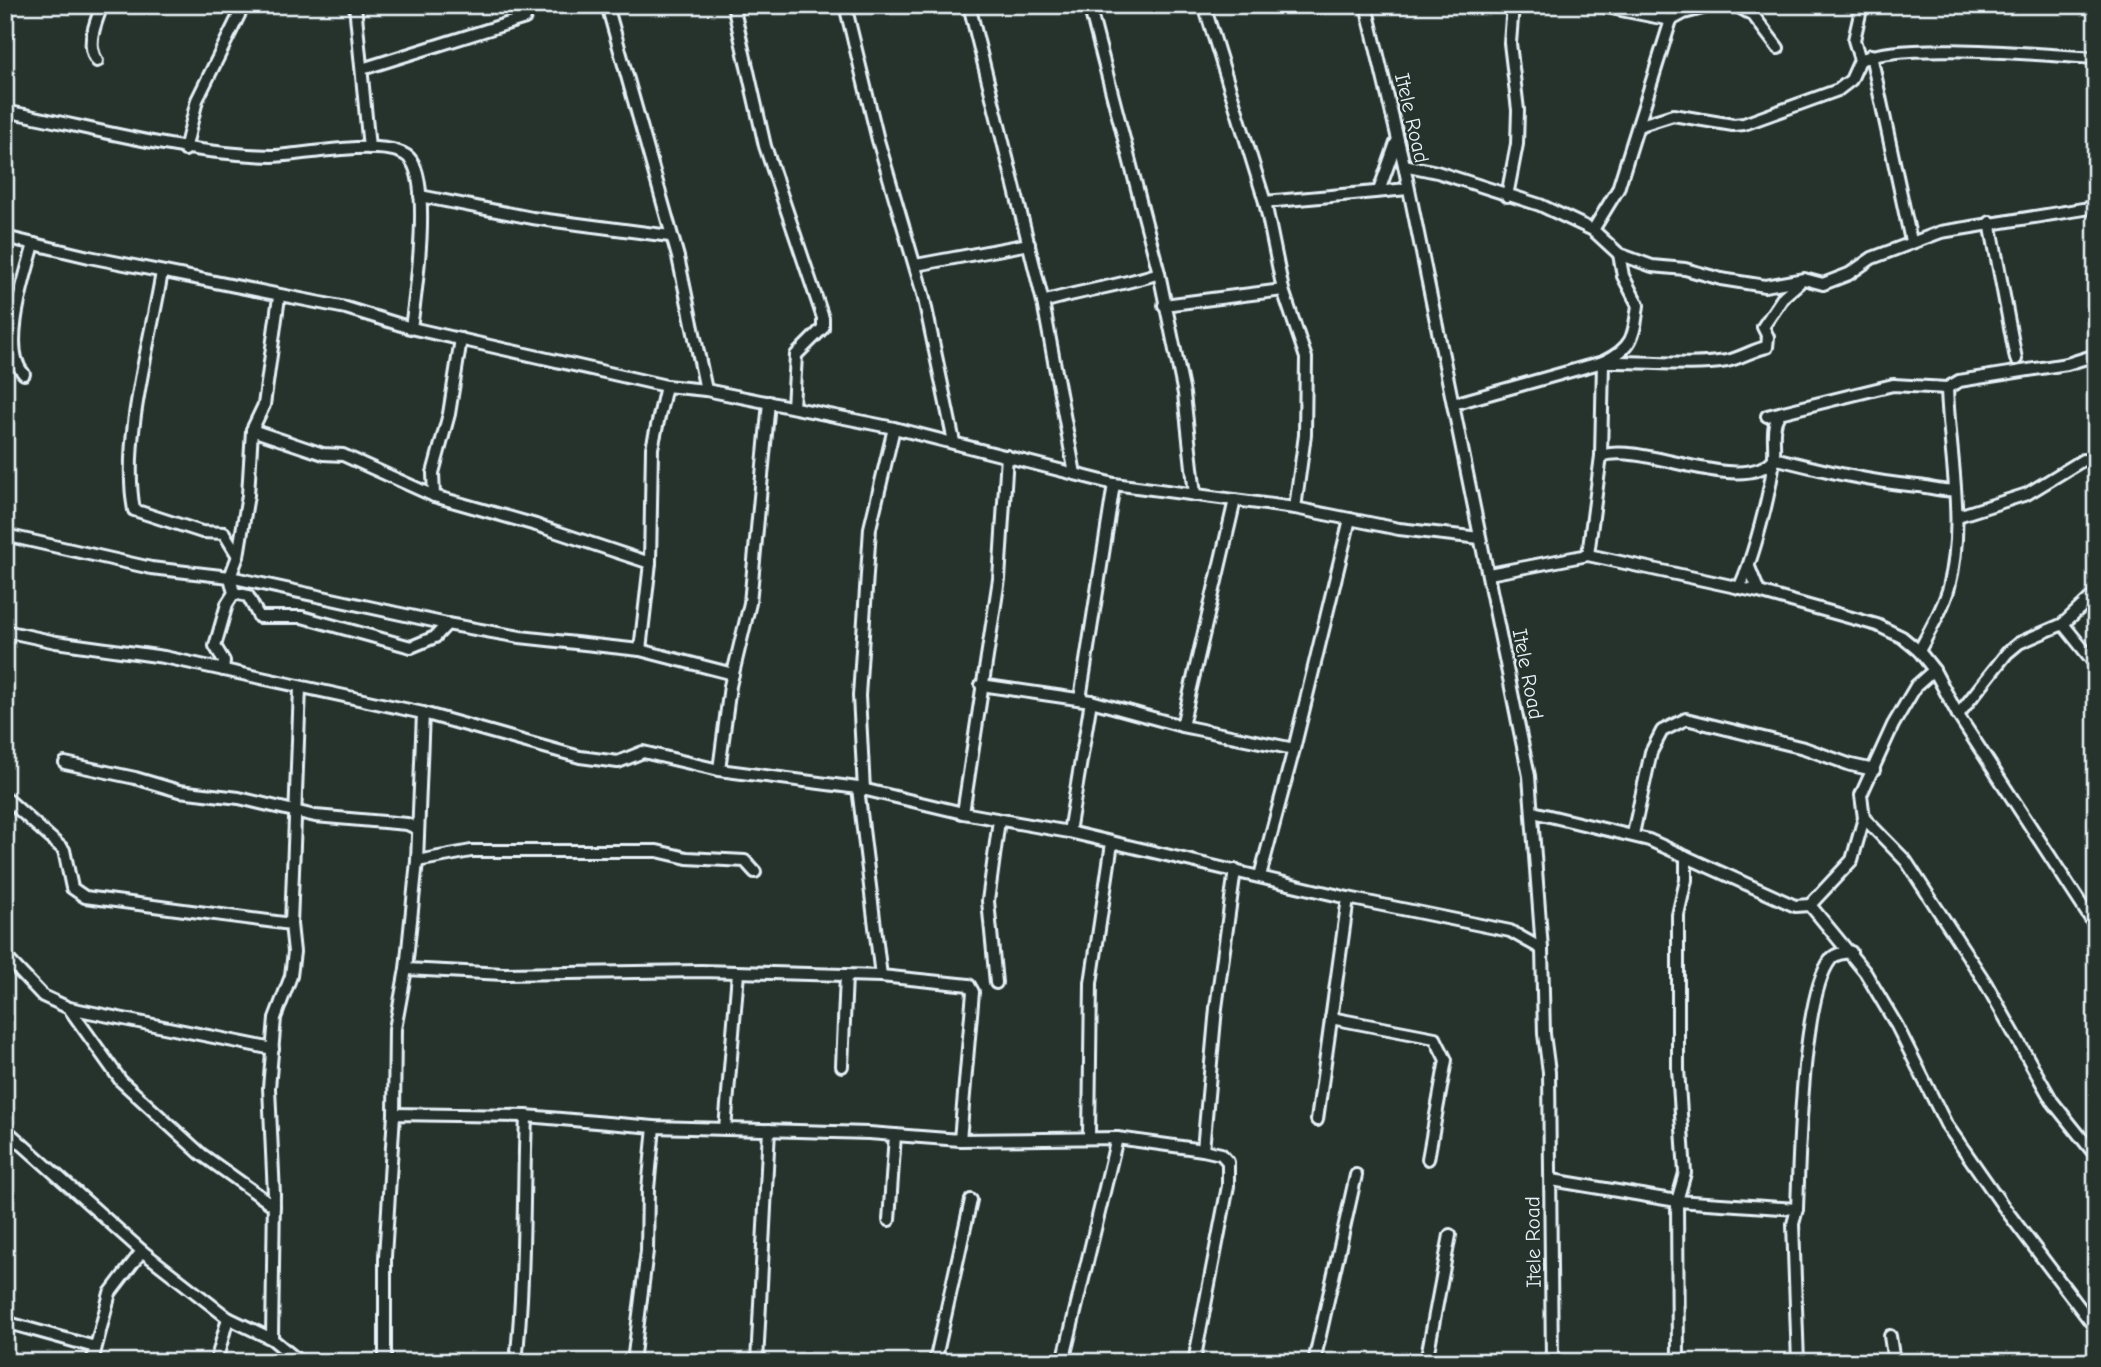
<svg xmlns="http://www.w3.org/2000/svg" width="2101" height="1367" viewBox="0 0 2101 1367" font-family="'Comic Neue',sans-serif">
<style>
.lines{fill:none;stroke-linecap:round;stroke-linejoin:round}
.minor-casing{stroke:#e8f1f8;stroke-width:16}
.minor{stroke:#26332d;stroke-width:10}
.labels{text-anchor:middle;stroke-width:5;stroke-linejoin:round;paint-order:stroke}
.street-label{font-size:21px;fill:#e8f1f8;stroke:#26332d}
</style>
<rect width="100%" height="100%" fill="#26332d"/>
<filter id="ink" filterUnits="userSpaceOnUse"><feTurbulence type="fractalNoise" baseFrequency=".0143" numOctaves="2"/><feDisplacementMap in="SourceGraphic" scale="14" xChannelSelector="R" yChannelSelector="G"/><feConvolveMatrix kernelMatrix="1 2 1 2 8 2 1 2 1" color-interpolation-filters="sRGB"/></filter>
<g filter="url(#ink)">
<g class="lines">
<!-- minor casing -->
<g class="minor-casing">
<g id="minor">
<polyline points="355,5 369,148"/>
<polyline points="607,5 678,257 706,390"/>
<polyline points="733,5 765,146 823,318 823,328 796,355 793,407"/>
<polyline points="845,5 878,140 923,294 954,442"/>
<polyline points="969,5 1043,302 1075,474"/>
<polyline points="1089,5 1159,273 1184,394 1195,495"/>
<polyline points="1204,5 1265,202 1283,290 1306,358 1305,435 1295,508"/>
<polyline points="1366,5 1404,165 1529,776 1542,949 1544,1034 1549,1072 1552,1362"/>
<polyline points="1596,5 1671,20"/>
<polyline points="1735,5 1753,15 1778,48"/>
<polyline points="1871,55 1911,241"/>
<path d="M1860 60C1903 41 2043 55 2096 58"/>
<path d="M97 61C85 44 96 23 102 5"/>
<polyline points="362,69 525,18"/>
<path d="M5 111C94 128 181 154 272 156 300 156 394 135 411 160 431 188 416 292 411 328"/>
<polyline points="1638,126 1673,115 1733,125 1744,124 1838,90 1851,80 1860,60 1854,40 1862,5"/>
<polyline points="185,150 197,100 244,5"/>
<polyline points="1404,165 1437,172 1540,205 1593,230 1619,254 1652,266 1685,269 1721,279 1765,286 1804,279 1823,284 1849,274 1872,258 1941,232 2096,207"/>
<polyline points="1379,191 1396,143"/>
<polyline points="420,196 532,218 670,236"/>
<polyline points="1507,196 1517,144 1518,110 1510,43 1513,5"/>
<polyline points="1265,202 1408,189"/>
<polyline points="1990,222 2016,359"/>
<polyline points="1593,230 1618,189 1671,20 1684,13 1714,5"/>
<polyline points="5,237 89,257 346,308 411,328 666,386 706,390 894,428 1114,484 1295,508 1399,529 1480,538"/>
<polyline points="916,265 1029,244"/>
<path d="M162 272C150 345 121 439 134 510L202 532 224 533 238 556"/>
<path d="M1043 302C1082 290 1121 286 1159 273"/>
<polyline points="1164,305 1283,290"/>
<path d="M1607 362C1646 361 1689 367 1727 361 1741 358 1755 349 1767 347L1768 337 1763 327 1784 296 1799 283"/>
<path d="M24 374C0 349 26 274 34 244"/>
<path d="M1453 404 1603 362C1633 348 1634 336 1638 305L1623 276 1619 254"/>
<polyline points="1767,416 1893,385 1947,388 1959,381 2067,364 2096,355"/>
<polyline points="252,430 323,454 343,455 434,496 536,525 650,563"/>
<path d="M1601 456C1642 441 1740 496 1773 460"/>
<path d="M1774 458C1822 470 1869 482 1918 486 1931 487 1942 492 1955 490"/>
<polyline points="434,496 433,473 449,414 461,339"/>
<polyline points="1958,516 2027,494 2083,460"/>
<polyline points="5,535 151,568 230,577 447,624 520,637 640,650 733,674"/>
<polyline points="1588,555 1601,456 1603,362"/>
<polyline points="1749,567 1759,592"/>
<polyline points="1489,574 1588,555 1759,592 1877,625 1902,637 1919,651 1934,670 1958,715 2096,927"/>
<path d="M1739 588C1753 560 1772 488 1774 456 1775 441 1771 428 1779 414"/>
<polyline points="234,593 248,596 259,617 302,617 411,647 435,637 447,624"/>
<polyline points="2063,624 2096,665"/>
<polyline points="5,631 56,642 164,657 423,713 580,757 618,762 643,752 719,770 858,788 963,813 1069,832 1348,898 1510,931 1542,949"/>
<polyline points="640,650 650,563 652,448 666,386"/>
<path d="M1919 651C1930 630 1943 609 1949 587 1966 521 1949 454 1947 388"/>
<polyline points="223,670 224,661 215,646 227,604 234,593 230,577 238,556 248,495 252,430 264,405 279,297"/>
<polyline points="981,685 1091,701 1182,726 1294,749"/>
<polyline points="1080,699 1114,484"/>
<polyline points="1958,715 2007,653 2019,643 2063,624 2096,593"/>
<polyline points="1182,726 1235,500"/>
<polyline points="65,763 135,778 179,791 239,798 315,816 407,824 418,829"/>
<polyline points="719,770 730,686 750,603 769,402"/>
<polyline points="858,788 881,976"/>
<polyline points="864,790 859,696 870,528 894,428"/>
<polyline points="5,797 64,850 72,888 85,897 291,924"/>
<polyline points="1533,812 1649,840 1795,906 1810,905 1852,860 1864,818 1861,795 1893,725 1916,686 1934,670"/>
<polyline points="963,813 999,579 1007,456"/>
<polyline points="1864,818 1906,861 1985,982 2052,1101 2096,1156"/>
<polyline points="1069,832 1091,701"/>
<polyline points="1633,834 1651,752 1662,731 1686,719 1804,748 1851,765 1874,770"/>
<polyline points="417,861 471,851 657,851 687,858 745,861 755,872"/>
<polyline points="1260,876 1294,749 1350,519"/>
<polyline points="1810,905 1865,972 1897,1026 1946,1124 2003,1206 2096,1329"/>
<polyline points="5,956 43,996 69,1008 273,1049"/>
<polyline points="406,969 504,974 701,971 881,976 969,985 973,992 960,1140 1117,1138 1203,1150 1221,1154 1228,1162 1228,1186 1194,1362"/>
<polyline points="996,983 988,901 999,820"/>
<polyline points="69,1008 121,1081 201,1154 274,1206"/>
<polyline points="1331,1018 1435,1038 1446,1060 1428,1159"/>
<polyline points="842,1066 846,976"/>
<polyline points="394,1114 395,1029 406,969 417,861 423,713"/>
<polyline points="1317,1120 1348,898"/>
<polyline points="5,1129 142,1251 110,1293 92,1362"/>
<polyline points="725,1129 738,973"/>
<polyline points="1089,1136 1091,983 1112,843"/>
<polyline points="1203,1150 1216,1008 1235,870"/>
<polyline points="1552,1180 1677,1201 1797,1209 1793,1224 1798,1362"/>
<path d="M1797 1209C1799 1158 1802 994 1831 959 1836 953 1844 953 1851 952"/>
<polyline points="889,1220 895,1135"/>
<polyline points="142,1251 228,1318 272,1339 300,1362"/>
<polyline points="5,1322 95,1347"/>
<polyline points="1890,1336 1894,1362"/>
<polyline points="272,1339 274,1195 269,1088 275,1018 291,976 294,952 291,924 300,688"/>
<polyline points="216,1362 228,1318"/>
<polyline points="385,1362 385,1257 394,1114 526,1116 654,1127 869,1133 960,1140"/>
<path d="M516 1362C525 1280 523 1198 526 1116"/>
<polyline points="633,1362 647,1251 648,1189 654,1127"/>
<polyline points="757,1362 769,1130"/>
<polyline points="935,1362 971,1200"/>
<polyline points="1063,1362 1117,1138"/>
<polyline points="1314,1362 1356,1175"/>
<polyline points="1426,1362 1450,1235"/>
<polyline points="1678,1362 1677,1201 1685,1173 1678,1069 1678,915 1686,880 1686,857"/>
</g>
</g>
<!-- minor -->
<use href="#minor" class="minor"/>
</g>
</g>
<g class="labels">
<!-- street labels -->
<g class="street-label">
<text transform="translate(1412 118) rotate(77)" y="7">Itele Road</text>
<text transform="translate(1528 674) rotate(79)" y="7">Itele Road</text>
<text transform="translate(1533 1242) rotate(-91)" y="7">Itele Road</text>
</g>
</g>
<!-- margin -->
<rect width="2101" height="1367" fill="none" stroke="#26332d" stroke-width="28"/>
<rect x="14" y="14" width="2073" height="1339" fill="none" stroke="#e8f1f8" stroke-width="2.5" filter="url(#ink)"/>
</svg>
